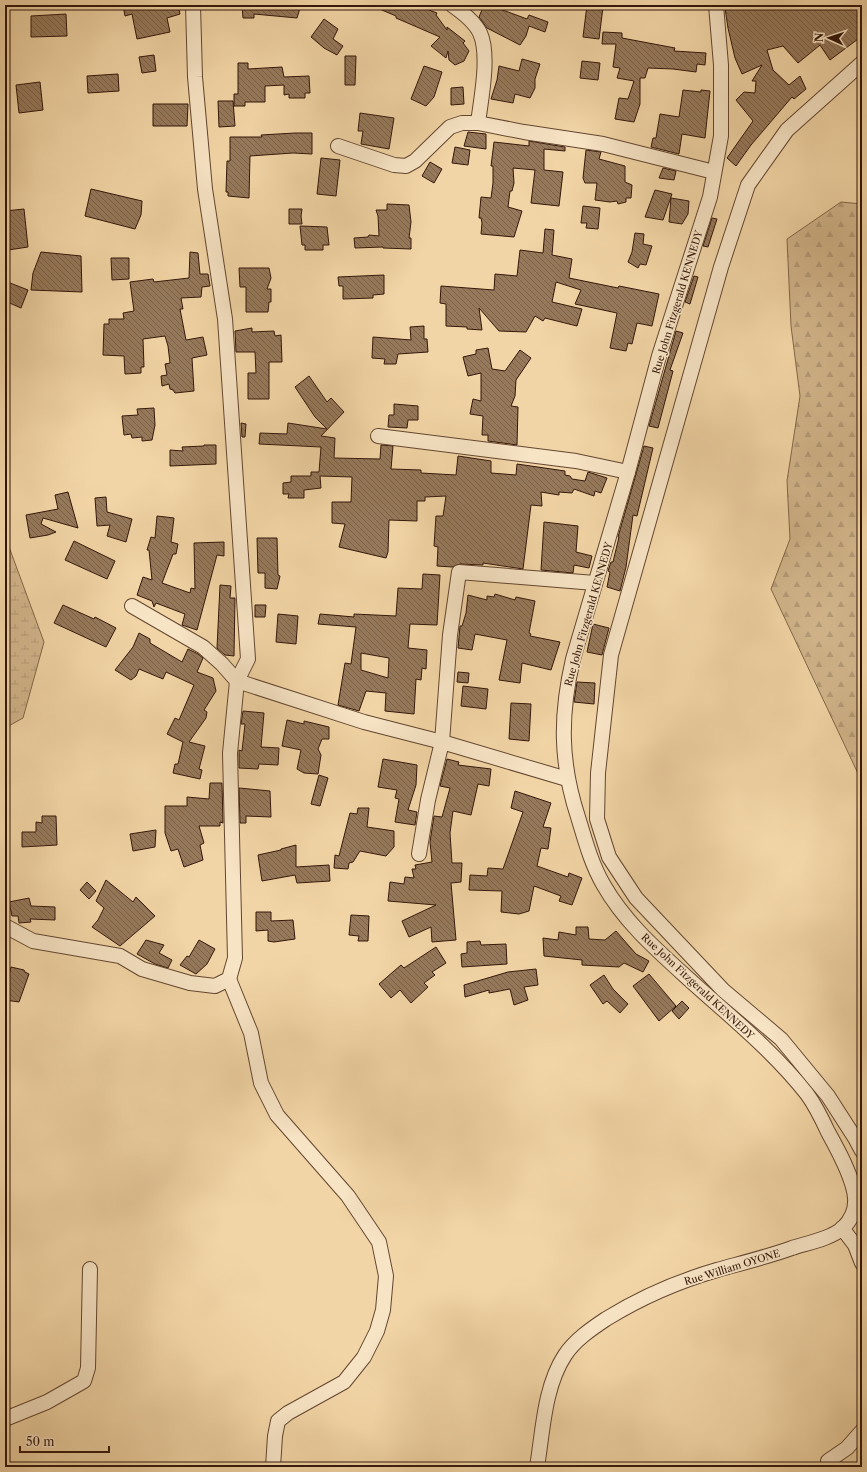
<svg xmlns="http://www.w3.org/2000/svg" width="867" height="1472" viewBox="0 0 867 1472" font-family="'Libre Caslon Text',serif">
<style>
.forest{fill:url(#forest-firs);stroke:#82664a}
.wetland{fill:url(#wetland-marsh);stroke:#82664a}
.building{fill:url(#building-back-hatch);stroke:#331609;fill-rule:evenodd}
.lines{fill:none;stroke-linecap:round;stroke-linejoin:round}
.minor-casing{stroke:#634630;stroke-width:16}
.minor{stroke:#f7e4c5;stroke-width:14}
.labels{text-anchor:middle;stroke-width:3.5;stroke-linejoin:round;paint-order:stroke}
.street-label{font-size:10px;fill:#331609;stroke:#f7e4c5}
</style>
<defs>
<pattern id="forest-firs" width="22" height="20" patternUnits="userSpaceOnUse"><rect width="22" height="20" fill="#d2b58b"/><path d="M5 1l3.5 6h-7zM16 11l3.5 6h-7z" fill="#b59b77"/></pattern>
<pattern id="wetland-marsh" width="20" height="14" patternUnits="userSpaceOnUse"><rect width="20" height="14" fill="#d2b58b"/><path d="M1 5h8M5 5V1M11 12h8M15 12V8" fill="none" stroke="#b59b77"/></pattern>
<pattern id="building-back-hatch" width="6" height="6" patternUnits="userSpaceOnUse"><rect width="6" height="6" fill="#96795b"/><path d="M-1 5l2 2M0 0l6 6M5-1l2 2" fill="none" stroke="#7b6249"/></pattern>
</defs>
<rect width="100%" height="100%" fill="#f2d5a6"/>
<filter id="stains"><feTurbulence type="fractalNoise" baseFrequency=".005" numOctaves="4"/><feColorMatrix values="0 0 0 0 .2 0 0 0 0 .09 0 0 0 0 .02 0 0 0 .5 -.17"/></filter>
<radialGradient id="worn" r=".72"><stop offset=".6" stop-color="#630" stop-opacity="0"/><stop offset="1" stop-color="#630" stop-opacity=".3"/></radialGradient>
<!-- forest -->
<polygon class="forest" points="841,202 862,204 862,782 771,589 790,539 787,481 800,396 791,326 787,239"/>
<!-- wetland -->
<polygon class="wetland" points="5,536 44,642 23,718 5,728"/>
<!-- building -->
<g class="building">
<polygon points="123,5 178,5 180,14 167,18 170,32 137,39 132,14 125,16"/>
<polygon points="242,5 301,5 297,18 254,14 254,18 243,18"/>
<polygon points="370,5 416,5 437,13 436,15 447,30 447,27 465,41 463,43 469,51 464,61 455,65 449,60 448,51 446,58 431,46 440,37 396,18 396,16"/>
<polygon points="484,5 502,5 500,9 527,19 529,15 548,22 545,32 529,26 526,36 520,45 487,28 479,17"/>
<polygon points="587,5 603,7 599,39 583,37"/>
<polygon points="728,5 854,5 862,12 862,36 830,60 820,45 798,63 783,46 767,50 773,70 789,85 800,76 806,89 794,99 792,97 751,145 736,166 727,158 753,121 736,100 744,92 755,93 756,81 752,81 762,65 742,74 735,58 728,28 725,8 728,7"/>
<polygon points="66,14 67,36 31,37 31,16"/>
<polygon points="324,19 338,29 333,39 343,46 337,55 324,48 311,37"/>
<polygon points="603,32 622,33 622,38 675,48 674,51 706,53 705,65 697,64 696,72 673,69 648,68 645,78 640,78 640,104 634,122 615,119 619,98 628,99 634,81 617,78 620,68 613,67 616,44 602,44"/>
<polygon points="154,55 156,71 142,73 139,57"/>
<polygon points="345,56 356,56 355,85 345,85"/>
<polygon points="522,59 540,64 535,79 535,88 530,98 515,94 513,103 491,99 497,80 499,66 519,71"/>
<polygon points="582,61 600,63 598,80 580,78"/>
<polygon points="238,63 248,63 248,69 282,67 284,77 309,76 310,93 305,93 305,98 289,98 289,94 284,95 284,85 265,86 265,102 245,102 245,106 234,106 234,94 238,94"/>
<polygon points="424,66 442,72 434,97 426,106 411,99"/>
<polygon points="118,74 119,91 88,93 87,76"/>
<polygon points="40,82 43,110 19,113 16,85"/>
<polygon points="463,87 464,104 451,105 451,88"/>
<polygon points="683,90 701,92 701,90 710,91 705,138 682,134 679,154 651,147 653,138 656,138 660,114 679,117"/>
<polygon points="218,101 233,101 235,126 219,127"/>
<polygon points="153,104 188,104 187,126 153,126"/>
<polygon points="360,113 394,118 389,149 361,144 363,131 358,131"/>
<polygon points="468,132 486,134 486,149 464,146"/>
<polygon points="295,133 312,133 312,154 293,153 250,156 249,198 228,196 228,192 226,192 227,161 230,161 230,137 262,137 261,135"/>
<polygon points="529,141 565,147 565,151 544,149 544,170 563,172 559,206 531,203 535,170 513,168 514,183 512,191 510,191 508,207 522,211 514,237 481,234 482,223 481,218 479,218 481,197 491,198 493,183 493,166 491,166 494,142 529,146"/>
<polygon points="455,147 470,150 468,165 452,163"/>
<polygon points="586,150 601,152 599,159 625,166 625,182 632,185 631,198 626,198 626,202 618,204 617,201 610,202 595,200 597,183 585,183 583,178"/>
<polygon points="321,158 340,160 336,196 317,194"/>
<polygon points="430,162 442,169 434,183 422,176"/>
<polygon points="663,168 676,171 674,180 659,178"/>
<polygon points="91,189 142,201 141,215 135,229 85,216"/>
<polygon points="655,190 672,194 663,220 645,217"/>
<polygon points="671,198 689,201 688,214 682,224 669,222"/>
<polygon points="387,204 409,205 411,222 409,238 411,238 411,249 383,248 383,247 355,248 354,238 368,237 369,235 379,236 378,216 376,210 387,210"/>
<polygon points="583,206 600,208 598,229 586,228 587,223 581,223"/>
<polygon points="24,209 28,247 8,250 5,211"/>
<polygon points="289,209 302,209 301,216 302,224 289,224"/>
<polygon points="712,218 717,219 708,247 703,246"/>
<polygon points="300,226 327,227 329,245 323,245 323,250 305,250 305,245 302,245"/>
<polygon points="545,229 554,230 552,255 572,259 569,278 618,288 619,286 659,294 652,326 637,323 632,344 628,343 626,351 610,348 617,313 575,304 581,290 556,282 552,302 582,309 577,326 545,318 543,321 535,316 526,332 499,331 479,308 482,330 467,329 467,327 446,326 446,304 440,303 441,286 494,290 495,274 517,276 520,250 543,253"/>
<polygon points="635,233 644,234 643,244 652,246 646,265 640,264 638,268 628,262 632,252"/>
<polygon points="41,252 81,256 82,292 31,290 33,273"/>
<polygon points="190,252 198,253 200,274 208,274 210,286 202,287 201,297 181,298 183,309 180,309 186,340 203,337 207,355 192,358 194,391 175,393 173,390 170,389 169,384 162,386 161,376 167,375 165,364 170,363 168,346 165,336 143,339 144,367 141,367 141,373 125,374 124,356 103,355 104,324 109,324 109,319 124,319 123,313 134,311 130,282 153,279 154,282 189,278"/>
<polygon points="111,258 129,258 129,279 112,280"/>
<polygon points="239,268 269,268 271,278 267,289 271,289 271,302 269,302 268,312 246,312 246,287 240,287"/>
<polygon points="384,275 384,294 373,295 373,298 343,299 343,286 339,286 338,277"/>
<polygon points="694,276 698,277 690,304 685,302"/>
<polygon points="5,281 28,290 21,308 5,301"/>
<polygon points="424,326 424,339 427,339 428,352 398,354 396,364 384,364 385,359 372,358 373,337 411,340 410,327"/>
<polygon points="252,328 252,332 274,331 275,336 281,335 282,362 269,362 269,399 248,399 248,373 256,373 255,352 236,352 235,331"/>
<polygon points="676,331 683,333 670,370 673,371 658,428 649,426"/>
<polygon points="488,348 492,369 505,371 520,350 531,358 516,380 515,396 511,406 518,407 517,445 488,441 488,435 482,435 483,416 470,414 473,399 481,401 481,373 468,376 463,357 476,354 476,350"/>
<polygon points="309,376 327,402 331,398 344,412 321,436 335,438 334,458 380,459 381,445 393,446 391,469 421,470 421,473 456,475 458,456 491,461 491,473 516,475 517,464 565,471 565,475 570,476 572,479 585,481 588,472 607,478 601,493 595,491 594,496 574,489 572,493 559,492 559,495 541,492 542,506 531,505 523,569 483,563 483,565 460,564 452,567 437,566 438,547 434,546 436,516 443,516 446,496 425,497 425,501 417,501 417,521 389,520 388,552 386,558 339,547 345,524 332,523 332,502 351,502 352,477 320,476 321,488 304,490 304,498 288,498 289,494 283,494 283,483 291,482 291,476 311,476 311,472 319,472 321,447 259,444 260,433 287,434 288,423 327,429 315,417 295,387"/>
<polygon points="394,404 418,406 418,420 408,420 407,428 388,427 389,415 394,415"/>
<polygon points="154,408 155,425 152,440 142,441 142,437 132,438 131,434 124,435 122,416 138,415 137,409"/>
<polygon points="241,423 246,424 245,437 242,437"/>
<polygon points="204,445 216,445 216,464 170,466 170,450 183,451 182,447 204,446"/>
<polygon points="644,446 653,448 637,516 633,515 626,567 620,591 607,587 610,572 608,571 611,562 613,562 619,537 618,537"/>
<polygon points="68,492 78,528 43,518 41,524 56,532 48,535 30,538 26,515 58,509 55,495"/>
<polygon points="106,497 107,512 132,519 126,542 107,536 110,525 97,526 95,498"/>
<polygon points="157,516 174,518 171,542 178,544 176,554 173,554 162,583 190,593 191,588 195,589 194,543 224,542 224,556 217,555 197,630 182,625 185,614 156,603 154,607 152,601 137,595 143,577 152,580 149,550 147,550 151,537 155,538"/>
<polygon points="544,522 578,526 576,552 592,556 589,568 574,565 573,573 541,570"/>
<polygon points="257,538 277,538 278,575 280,576 277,589 265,588 265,573 258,573"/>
<polygon points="74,541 115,561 107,579 65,560"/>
<path d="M423 574 440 575 437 625 410 624 408 648 427 650 426 669 422 668 421 680 416 679 414 714 385 711 386 693 366 691 359 711 338 705 345 663 351 664 356 627 318 624 320 614 354 617V614L396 616 398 588 422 589ZM361 653 389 658 388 678 361 670Z"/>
<polygon points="220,585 231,586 230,598 235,598 234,656 225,655 217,648"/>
<polygon points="495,594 515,600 516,597 535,601 529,633 531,634 530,636 560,642 551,670 522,663 520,683 499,680 507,640 475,634 472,650 458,648 460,626 462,626 466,613 468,595 487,600 487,596 494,597"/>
<polygon points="63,605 94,619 95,617 116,628 106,647 54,623"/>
<polygon points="255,605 266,605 265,617 255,617"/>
<polygon points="278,614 298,616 296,644 276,642"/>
<polygon points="593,624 609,628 602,655 587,652"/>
<polygon points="139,633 150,639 150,643 182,662 188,649 198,654 203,658 197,672 213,678 216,691 204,710 207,712 206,718 189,742 205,746 199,769 202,770 200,779 173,773 175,764 178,764 183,742 167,734 175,718 179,720 194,685 166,672 163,679 139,669 136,676 131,680 115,670 133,647"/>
<polygon points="458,672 469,673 468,683 457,682"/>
<polygon points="577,682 595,683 594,704 574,702"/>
<polygon points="463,686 488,689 486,709 461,706"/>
<polygon points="511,703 531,704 529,741 509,739"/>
<polygon points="243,711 264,713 261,747 279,748 278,765 259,764 258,769 239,768 239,750 242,751 245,724 241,724"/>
<polygon points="287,720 304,724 304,721 329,727 329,739 322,739 318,749 321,755 318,774 304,773 297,769 301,750 282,746"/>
<polygon points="383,759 417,765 416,785 408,810 417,812 415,825 395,822 399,799 395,798 397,790 378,787"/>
<polygon points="447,759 459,762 458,765 491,769 489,786 478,784 471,815 453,811 450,833 452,863 462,863 461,882 451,883 456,940 432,942 431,927 409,937 402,921 436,905 388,901 390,882 404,884 405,877 414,878 412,869 416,869 415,865 432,862 430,842 434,816 442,817 450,788 440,786"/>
<polygon points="319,775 328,778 320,806 311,804"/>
<polygon points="210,783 222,783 223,823 220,822 220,826 199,826 204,843 200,845 203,860 184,867 178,849 171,851 165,833 165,806 187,806 187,797 209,799"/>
<polygon points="239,788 270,791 271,817 246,816 246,823 240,823"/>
<polygon points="515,791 551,803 543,827 551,828 548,849 541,848 537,866 568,877 569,873 582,878 572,905 559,901 561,896 534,886 529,911 519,914 501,912 502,891 469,890 470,875 487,876 488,868 503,869 523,812 511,808"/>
<polygon points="358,808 369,808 367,827 394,831 394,847 386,856 360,851 353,862 349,863 348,869 334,868 335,855 339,856 350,813 357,814"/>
<polygon points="42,816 56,816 57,845 22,847 22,832 36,832 36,822 42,823"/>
<polygon points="156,830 155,847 133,851 130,834"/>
<polygon points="296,845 296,867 329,865 330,881 297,883 295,875 262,881 258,855 281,850 281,849"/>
<polygon points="106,880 133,902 136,897 155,916 120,946 92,927 98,920 104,908 96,901"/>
<polygon points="87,882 96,891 89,899 80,890"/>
<polygon points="29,898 31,906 55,907 55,920 30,919 31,922 19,923 18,916 12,916 9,902"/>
<polygon points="256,912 271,912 271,921 293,920 295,939 274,942 268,941 268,930 256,931"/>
<polygon points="351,915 369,916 368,941 358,941 359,936 349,935"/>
<polygon points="576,927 588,927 589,939 605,940 616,931 636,954 649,961 643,972 624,963 619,967 582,965 582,960 544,956 543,938 558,940 559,932 576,935"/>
<polygon points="146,940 164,945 159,953 172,960 168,968 155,964 137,954"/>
<polygon points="199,940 215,949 207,964 196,974 180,965 187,956 189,957"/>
<polygon points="480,941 481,945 506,944 507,964 462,967 461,954 467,953 467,942"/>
<polygon points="436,947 446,963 432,972 435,975 424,983 428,987 411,1003 400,990 391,998 379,984 401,965 404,968"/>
<polygon points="11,967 24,970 25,972 29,974 19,1002 5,1000 5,990"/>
<polygon points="536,969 538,985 524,987 528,1000 514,1005 510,989 489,993 489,990 465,997 464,985 508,972"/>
<polygon points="649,974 676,1006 659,1021 633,986"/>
<polygon points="604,975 613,989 628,1004 620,1013 607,1001 603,1004 590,985"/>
<polygon points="682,1001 689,1008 679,1019 672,1011"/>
</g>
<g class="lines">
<!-- minor casing -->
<g class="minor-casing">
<g id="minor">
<path d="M452 5C462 12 475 22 480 33 490 55 481 99 478 123"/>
<polyline points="862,63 787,130 748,185 721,267 611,655 598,773 597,819 609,857 636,898 723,990 781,1039 828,1096 855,1138 862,1151"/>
<polyline points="338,146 394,165 406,166 415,161 450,127 462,123 478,123 524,132 603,144 714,172"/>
<polyline points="378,436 576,461 628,472"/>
<polyline points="132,606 203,647 222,664 237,681 364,722 442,742 567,779"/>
<polyline points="419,854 428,800 442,742 450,635 459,572 595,583"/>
<polyline points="5,926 33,941 120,956 142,969 190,983 215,986 229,979 235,958 230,753 237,681 248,659 225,319 205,189 195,77 193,5"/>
<polyline points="229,979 251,1033 261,1083 277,1115 348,1196 379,1242 386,1276 383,1310 377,1331 364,1357 344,1382 288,1413 278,1421 275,1436 273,1467"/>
<polyline points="842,1228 855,1245 862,1263"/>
<polyline points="5,1419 47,1402 84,1381 88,1368 90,1269"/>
<polyline points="828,1461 847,1448 862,1431"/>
<path d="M537 1467C543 1431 544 1387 565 1355 575 1340 591 1329 606 1319 640 1298 679 1281 717 1270 742 1263 767 1257 792 1248 807 1243 830 1239 843 1228 851 1220 856 1210 855 1198 854 1179 838 1150 828 1132 822 1119 815 1105 807 1094 774 1052 731 1017 692 982 659 952 625 923 603 884 591 863 585 840 578 817 560 762 560 715 573 659L628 472 659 356 710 197 721 136V65L716 5"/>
</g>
</g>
<!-- minor -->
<use href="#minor" class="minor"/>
</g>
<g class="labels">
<!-- street labels -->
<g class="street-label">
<text transform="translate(677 302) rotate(-73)" y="4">Rue John Fitzgerald KENNEDY</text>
<text transform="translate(588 614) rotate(-74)" y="4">Rue John Fitzgerald KENNEDY</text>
<text transform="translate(698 986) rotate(43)" y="4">Rue John Fitzgerald KENNEDY</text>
<text transform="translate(732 1267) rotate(-17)" y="4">Rue William OYONE</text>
</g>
</g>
<!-- margin -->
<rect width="867" height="1472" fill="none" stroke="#f2d5a6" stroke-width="20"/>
<rect x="6" y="6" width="855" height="1460" fill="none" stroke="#331609" stroke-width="2"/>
<rect x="10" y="10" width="847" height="1452" fill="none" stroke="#331609"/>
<!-- north arrow -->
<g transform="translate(829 38) rotate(273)" stroke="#f7e4c5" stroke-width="3" paint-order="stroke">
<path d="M0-3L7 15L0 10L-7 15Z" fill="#331609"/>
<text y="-6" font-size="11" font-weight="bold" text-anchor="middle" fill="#331609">N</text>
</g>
<!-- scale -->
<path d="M20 1446v6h89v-6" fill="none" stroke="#331609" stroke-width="2"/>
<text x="26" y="1446" font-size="12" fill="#331609" stroke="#f7e4c5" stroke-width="3" paint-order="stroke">50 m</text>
<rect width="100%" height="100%" filter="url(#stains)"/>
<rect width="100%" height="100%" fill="url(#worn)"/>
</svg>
